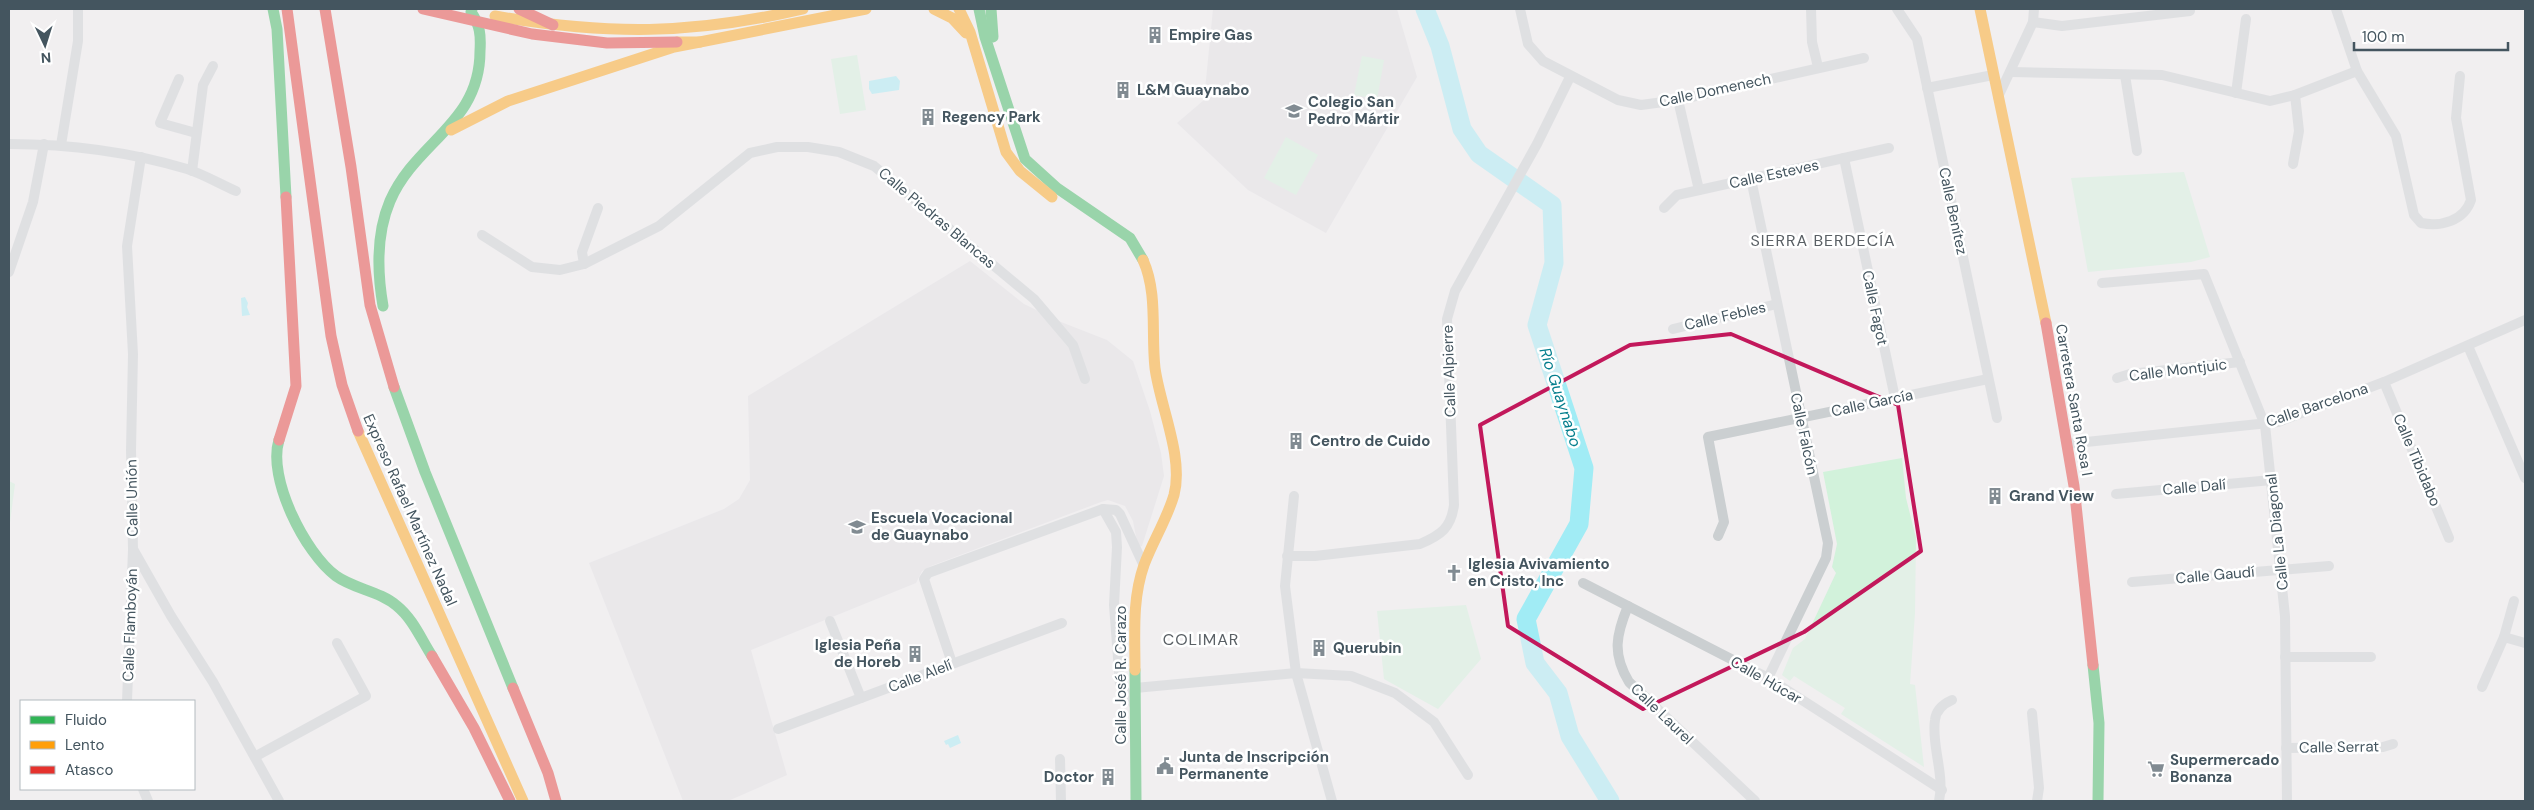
<svg xmlns="http://www.w3.org/2000/svg" width="2534" height="810" viewBox="0 0 2534 810" font-family="'DM Sans',sans-serif">
<style>
.education{fill:#e2e0e3}
.green{fill:#d2f2db}
.water{fill:#a1ecf5}
.lines{fill:none;stroke-linecap:round;stroke-linejoin:round}
.river{stroke:#a1ecf5;stroke-width:19}
.street{stroke:#cbcfd1;stroke-width:10}
.fast{stroke:#30b455;stroke-width:11}
.slow{stroke:#ff9f0a;stroke-width:11}
.jam{stroke:#e5322d;stroke-width:11}
.marked{fill:none;stroke:#c2185b;stroke-width:4;stroke-linejoin:round}
.labels{text-anchor:middle;stroke-width:5;stroke-linejoin:round;paint-order:stroke}
.poi-label{font-size:15px;font-weight:bold;fill:#44555f;stroke:#fff;text-anchor:start}
.street-label{font-size:15px;fill:#44555f;stroke:#fff}
.neighbourhood-label{font-size:16px;letter-spacing:1px;fill:#5a6065;stroke:#fff}
.water-label{font-size:16px;font-style:italic;fill:#047e8d;stroke:#fff}
</style>
<rect width="100%" height="100%" fill="#f1eff0"/>
<!-- education -->
<g class="education">
<polygon points="1213,9 1397,9 1417,77 1326,233 1248,190 1177,123 1204,100"/>
<polygon points="970,261 1024,304 1061,322 1107,340 1133,361 1150,411 1161,453 1164,476 1142,546 1138,547 1133,521 1125,506 1108,500 1101,502 931,566 922,571 916,583 751,650 787,775 728,801 683,801 589,563 724,509 739,499 750,480 748,396"/>
</g>
<!-- green -->
<g class="green">
<polygon points="857,55 866,110 840,114 831,59"/>
<polygon points="1362,56 1384,60 1377,99 1354,95"/>
<polygon points="1286,137 1318,155 1296,195 1264,178"/>
<polygon points="2184,172 2210,257 2191,262 2088,272 2071,178"/>
<polygon points="1902,458 1906,498 1916,538 1915,613 1910,684 1915,685 1924,767 1841,714 1845,708 1794,676 1790,681 1782,675 1793,648 1805,639 1836,573 1832,567 1837,544 1823,472"/>
<polygon points="9,481 15,484 9,530"/>
<polygon points="1466,605 1481,659 1438,709 1384,679 1377,611"/>
</g>
<!-- water -->
<g class="water">
<polygon points="896,76 900,81 899,90 872,94 869,89 869,81"/>
<polygon points="245,297 248,303 247,307 250,315 242,316 241,298"/>
<polygon points="958,735 961,743 950,748 948,744 946,745 944,741"/>
</g>
<g class="lines">
<!-- river -->
<polyline class="river" points="1425,9 1440,46 1462,129 1479,154 1552,205 1554,263 1537,325 1584,468 1579,524 1526,619 1535,663 1558,693 1570,736 1610,801"/>
<!-- street -->
<g class="street">
<polyline points="1520,9 1528,44 1543,61 1618,100 1641,105 1678,100 1864,58"/>
<polyline points="1811,9 1812,42 1818,67"/>
<polyline points="1897,9 1917,39 1997,418"/>
<polyline points="2336,9 2357,71"/>
<polyline points="2033,22 2062,26 2190,11"/>
<path d="M2012 72 2162 75 2270 101 2295 95 2357 71 2396 136 2414 215 2421 223C2441 227 2464 221 2471 200L2456 118 2460 76"/>
<polyline points="2125,75 2137,151"/>
<polyline points="179,79 160,123 196,133"/>
<polyline points="1927,88 1993,75"/>
<polyline points="2236,93 2246,19"/>
<polyline points="1998,97 2033,22 2034,9"/>
<polyline points="1678,100 1699,190"/>
<path d="M9 144C68 144 130 152 187 169 203 174 220 184 236 191"/>
<polyline points="61,145 78,41 78,9"/>
<polyline points="141,157 127,246 133,354 131,450 133,549 171,616 213,682 279,801"/>
<polyline points="1844,158 1895,398"/>
<polyline points="2293,164 2299,131 2295,95"/>
<polyline points="192,171 203,85 213,66"/>
<polyline points="1751,179 1828,543 1826,558 1768,678"/>
<polyline points="1664,208 1677,195 1889,148"/>
<polyline points="482,235 532,267 560,270 584,264 659,226 750,153 777,147 808,147 839,152 874,166 1034,299 1073,345 1085,379"/>
<polyline points="584,264 582,252 598,208"/>
<polyline points="9,272 33,202 44,144"/>
<polyline points="2102,283 2204,274 2265,425 2285,616 2287,801"/>
<polyline points="1673,329 1777,304"/>
<polyline points="2468,346 2525,478"/>
<polyline points="2117,378 2130,374 2240,362"/>
<polyline points="2384,382 2449,538"/>
<polyline points="2067,444 2278,422 2384,382 2525,320"/>
<polyline points="2116,494 2272,480"/>
<polyline points="1294,496 1285,586 1296,673 1332,801"/>
<polyline points="1103,509 1116,532 1117,547 1114,605 1120,684 1135,706"/>
<polyline points="1718,536 1724,522 1708,437 1988,379"/>
<path d="M1287 556H1315L1420 544C1441 535 1451 528 1454 505L1447 319 1455 291 1537 144 1570 77"/>
<polyline points="2132,582 2329,566"/>
<polyline points="1583,583 1768,678 1942,790"/>
<path d="M1628 606C1616 635 1612 654 1629 682L1755 801"/>
<polyline points="830,621 861,698"/>
<polyline points="2504,637 2525,643"/>
<polyline points="2285,657 2371,657"/>
<polyline points="952,663 924,579 928,573 1103,509 1116,510 1120,514 1144,566"/>
<polyline points="2482,687 2504,637 2514,601"/>
<polyline points="1135,688 1296,673 1351,676 1395,693 1434,722 1468,775"/>
<polyline points="127,701 133,550"/>
<polyline points="2032,713 2039,788 2037,801"/>
<polyline points="778,729 1062,623"/>
<polyline points="2286,748 2383,747 2393,744"/>
<polyline points="256,756 366,696 337,643"/>
<polyline points="1060,759 1061,801"/>
<polyline points="143,789 148,801"/>
<path d="M1939 801C1945 774 1931 745 1935 720 1936 710 1943 704 1952 700"/>
</g>
<!-- fast -->
<g class="fast">
<polyline points="273,9 277,29 286,197"/>
<polyline points="979,9 985,37 1025,159 1057,188 1130,238 1143,260"/>
<polyline points="991,9 993,37"/>
<path d="M383 306C377 271 376 234 390 201 416 141 480 124 480 51 481 35 480 25 471 12L472 9"/>
<polyline points="394,387 425,472 513,688"/>
<path d="M279 440C267 478 305 553 336 576 354 589 380 591 397 606 413 619 421 639 432 656"/>
<polyline points="2093,665 2099,723 2098,801"/>
<polyline points="1135,670 1136,801"/>
</g>
<!-- slow -->
<g class="slow">
<polyline points="934,9 952,18 966,33"/>
<polyline points="959,9 970,32 1006,152 1020,171 1052,197"/>
<polyline points="1980,9 2046,323"/>
<path d="M495 16C607 35 692 35 803 9"/>
<polyline points="677,42 700,42 866,9"/>
<polyline points="451,130 508,101 674,47 700,42"/>
<polyline points="358,431 523,801"/>
<path d="M1135 670C1135 634 1132 599 1144 565 1153 541 1167 519 1174 495 1184 457 1160 406 1155 368 1151 333 1158 293 1143 260"/>
</g>
<!-- jam -->
<g class="jam">
<polyline points="287,9 331,336 342,385 358,431"/>
<polyline points="325,9 351,167 370,305 394,387"/>
<polyline points="423,9 532,34 607,43 677,42"/>
<polyline points="519,9 553,25"/>
<polyline points="2046,323 2074,486 2093,665"/>
<polyline points="279,440 296,386 286,197"/>
<polyline points="432,656 474,728 510,801"/>
<polyline points="513,688 548,773 556,801"/>
</g>
</g>
<!-- marked area -->
<path d="M0 0H2534V810H0ZM1731 334 1898 405 1921 551 1804 632 1643 709 1508 626 1480 425 1630 345Z" fill="#f1eff0" fill-opacity=".55" fill-rule="evenodd"/>
<path class="marked" d="M1731 334 1898 405 1921 551 1804 632 1643 709 1508 626 1480 425 1630 345Z"/>
<!-- icons -->
<defs>
<g id="building-bare" transform="scale(1.35)"><path d="M-4-6H4V6H1V3H-1V6H-4ZM-2.5-4.3h1.7v1.8h-1.7ZM.8-4.3h1.7v1.8H.8ZM-2.5-1h1.7V.8h-1.7ZM.8-1h1.7V.8H.8Z" fill="#818b92" stroke="#fff" stroke-width="2.5" paint-order="stroke"/></g>
<g id="university-bare" transform="scale(1.35)"><path d="M0-5L7-2L0 1L-7-2ZM-4 1L0 2.5L4 1V4Q0 6-4 4Z" fill="#818b92" stroke="#fff" stroke-width="2.5" paint-order="stroke"/></g>
<g id="school-bare" transform="scale(1.35)"><path d="M0-5L7-2L0 1L-7-2ZM-4 1L0 2.5L4 1V4Q0 6-4 4Z" fill="#818b92" stroke="#fff" stroke-width="2.5" paint-order="stroke"/></g>
<g id="church-bare" transform="scale(1.35)"><path d="M-1.2-6h2.4v3.5h3.3v2.4h-3.3V6h-2.4V-.1h-3.3v-2.4h3.3Z" fill="#818b92" stroke="#fff" stroke-width="2.5" paint-order="stroke"/></g>
<g id="civic-bare" transform="scale(1.35)"><path d="M-.6-6.5H3V-4.5H.6V-3L4-1V1h2V6H-6V1h2V-1L-.6-3ZM-1.2 2.5V6h2.4V2.5Z" fill="#818b92" stroke="#fff" stroke-width="2.5" paint-order="stroke"/></g>
<g id="supermarket-bare" transform="scale(1.35)"><path d="M-6-5.5h2.5l.6 2H6L4.5 2H-2.5L-4.4-4H-6ZM-1.5 3.2a1.3 1.3 0 1 0 .1 0ZM3 3.2a1.3 1.3 0 1 0 .1 0Z" fill="#818b92" stroke="#fff" stroke-width="2.5" paint-order="stroke"/></g>
</defs>
<g fill-rule="evenodd">
<use href="#building-bare" x="1155" y="35"/>
<use href="#building-bare" x="1123" y="90"/>
<use href="#university-bare" x="1294" y="111"/>
<use href="#building-bare" x="928" y="117"/>
<use href="#building-bare" x="1296" y="441"/>
<use href="#building-bare" x="1995" y="496"/>
<use href="#school-bare" x="857" y="527"/>
<use href="#church-bare" x="1454" y="573"/>
<use href="#building-bare" x="1319" y="648"/>
<use href="#building-bare" x="915" y="654"/>
<use href="#civic-bare" x="1165" y="766"/>
<use href="#supermarket-bare" x="2156" y="769"/>
<use href="#building-bare" x="1108" y="777"/>
</g>
<g class="labels">
<!-- poi labels -->
<g class="poi-label">
<text x="1169" y="40">Empire Gas</text>
<text x="1137" y="95">L&amp;M Guaynabo</text>
<text x="1308" y="107">Colegio San<tspan x="1308" dy="17">Pedro Mártir</tspan></text>
<text x="942" y="122">Regency Park</text>
<text x="1310" y="446">Centro de Cuido</text>
<text x="2009" y="501">Grand View</text>
<text x="871" y="523">Escuela Vocacional<tspan x="871" dy="17">de Guaynabo</tspan></text>
<text x="1468" y="569">Iglesia Avivamiento<tspan x="1468" dy="17">en Cristo, Inc</tspan></text>
<text x="901" y="650" text-anchor="end">Iglesia Peña<tspan x="901" dy="17">de Horeb</tspan></text>
<text x="1333" y="653">Querubin</text>
<text x="1179" y="762">Junta de Inscripción<tspan x="1179" dy="17">Permanente</tspan></text>
<text x="2170" y="765">Supermercado<tspan x="2170" dy="17">Bonanza</tspan></text>
<text x="1094" y="782" text-anchor="end">Doctor</text>
</g>
<!-- street labels -->
<g class="street-label">
<text transform="translate(1715 90) rotate(-12)" y="5">Calle Domenech</text>
<text transform="translate(1774 174) rotate(-12)" y="5">Calle Esteves</text>
<text transform="translate(1953 211) rotate(78)" y="5">Calle Benítez</text>
<text transform="translate(937 218) rotate(40)" y="5">Calle Piedras Blancas</text>
<text transform="translate(1875 308) rotate(78)" y="5">Calle Fagot</text>
<text transform="translate(1725 316) rotate(-13)" y="5">Calle Febles</text>
<text transform="translate(2178 370) rotate(-7)" y="5">Calle Montjuic</text>
<text transform="translate(1449 371) rotate(-92)" y="5">Calle Alpierre</text>
<text transform="translate(2074 400) rotate(80)" y="5">Carretera Santa Rosa I</text>
<text transform="translate(1872 403) rotate(-12)" y="5">Calle García</text>
<text transform="translate(2317 405) rotate(-19)" y="5">Calle Barcelona</text>
<text transform="translate(1804 434) rotate(78)" y="5">Calle Falcón</text>
<text transform="translate(2417 460) rotate(67)" y="5">Calle Tibidabo</text>
<text transform="translate(2194 487) rotate(-5)" y="5">Calle Dalí</text>
<text transform="translate(132 498) rotate(-91)" y="5">Calle Unión</text>
<text transform="translate(410 510) rotate(66)" y="5">Expreso Rafael Martínez Nadal</text>
<text transform="translate(2277 532) rotate(-96)" y="5">Calle La Diagonal</text>
<text transform="translate(2215 575) rotate(-5)" y="5">Calle Gaudí</text>
<text transform="translate(130 625) rotate(-88)" y="5">Calle Flamboyán</text>
<text transform="translate(1121 675) rotate(-90)" y="5">Calle José R. Carazo</text>
<text transform="translate(920 676) rotate(-21)" y="5">Calle Alelí</text>
<text transform="translate(1766 680) rotate(30)" y="5">Calle Húcar</text>
<text transform="translate(1662 714) rotate(44)" y="5">Calle Laurel</text>
<text transform="translate(2339 747) rotate(-1)" y="5">Calle Serrat</text>
</g>
<!-- neighbourhood labels -->
<g class="neighbourhood-label">
<text x="1823" y="246">SIERRA BERDECÍA</text>
<text x="1201" y="645">COLIMAR</text>
</g>
<!-- water labels -->
<g class="water-label">
<text transform="translate(1561 397) rotate(72)" y="6">Río Guaynabo</text>
</g>
</g>
<!-- border -->
<rect width="2534" height="810" fill="none" stroke="#44555f" stroke-width="20"/>
<!-- legend -->
<rect x="20" y="700" width="175" height="90" fill="#ffffff" stroke="#b4bbbf"/>
<rect x="30" y="716" width="25" height="8" fill="#30b455" stroke="#b4bbbf"/>
<text x="65" y="725" font-size="15" fill="#44555f">Fluido</text>
<rect x="30" y="741" width="25" height="8" fill="#ff9f0a" stroke="#b4bbbf"/>
<text x="65" y="750" font-size="15" fill="#44555f">Lento</text>
<rect x="30" y="766" width="25" height="8" fill="#e5322d" stroke="#b4bbbf"/>
<text x="65" y="775" font-size="15" fill="#44555f">Atasco</text>
<!-- north arrow -->
<g transform="translate(45 45) rotate(176)" stroke="#ffffff" stroke-width="4" paint-order="stroke">
<path d="M0-4L9 19L0 12L-9 19Z" fill="#44555f"/>
<text y="-8" font-size="14" font-weight="bold" text-anchor="middle" fill="#44555f">N</text>
</g>
<!-- scale -->
<path d="M2354 42v8h154v-8" fill="none" stroke="#44555f" stroke-width="2.5"/>
<text x="2362" y="42" font-size="15" fill="#44555f" stroke="#ffffff" stroke-width="4" paint-order="stroke">100 m</text>
</svg>
